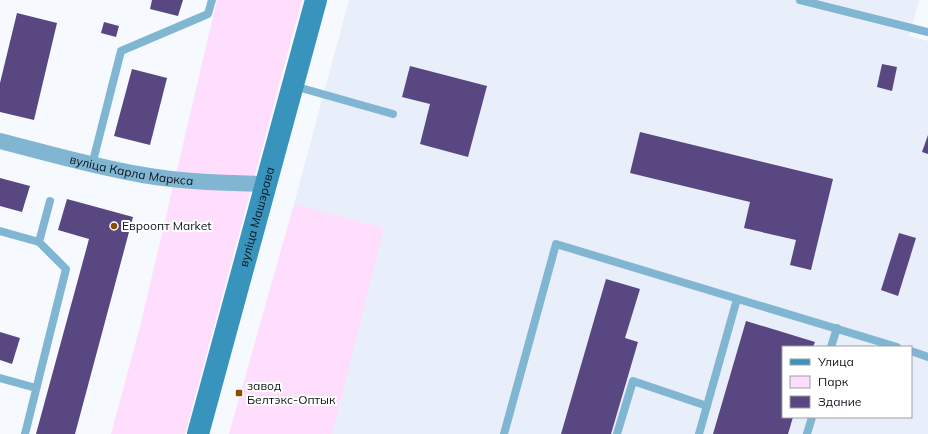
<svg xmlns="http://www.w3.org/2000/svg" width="928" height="434" viewBox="0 0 928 434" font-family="Mulish,sans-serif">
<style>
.built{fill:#e8eefa;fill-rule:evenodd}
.green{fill:#ffddfc}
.building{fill:#584781}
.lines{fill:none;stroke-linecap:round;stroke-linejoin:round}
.lane{stroke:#80b6d2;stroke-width:8}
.street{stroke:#80b6d2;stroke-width:16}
.secondary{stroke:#3894bd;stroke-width:22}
.poi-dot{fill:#875000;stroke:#fff;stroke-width:1.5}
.labels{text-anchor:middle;stroke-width:4;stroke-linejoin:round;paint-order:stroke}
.street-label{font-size:12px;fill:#0d121a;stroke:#fff}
.poi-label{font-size:12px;fill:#0d121a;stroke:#fff;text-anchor:start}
</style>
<rect width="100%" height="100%" fill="#f6f9fe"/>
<!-- built -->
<path class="built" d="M349 0H919L909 36 928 41V434H332L384 228 294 204ZM783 347H911V417H783Z"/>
<!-- green -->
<g class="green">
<polygon points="217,0 302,0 185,434 111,434 140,327"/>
<polygon points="294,204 384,228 332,434 229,434"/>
</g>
<!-- building -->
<g class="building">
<polygon points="152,0 183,0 178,16 150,9"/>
<polygon points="17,13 57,23 34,120 0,112 0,83"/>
<polygon points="104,22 119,26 116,37 101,33"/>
<polygon points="882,64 897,67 892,91 877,87"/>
<polygon points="410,66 487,86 468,157 420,144 430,104 402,97"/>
<polygon points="132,69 167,78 150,145 114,136"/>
<polygon points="640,132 833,179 811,270 790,265 796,240 744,228 750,202 630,173"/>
<polygon points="928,135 928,154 922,152"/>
<polygon points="0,178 30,186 22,212 0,206"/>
<polygon points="67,199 133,217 75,434 36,434 89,239 58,230"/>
<polygon points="899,233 916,238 898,296 881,290"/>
<polygon points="606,279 640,289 625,338 638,342 611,434 561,434"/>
<polygon points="746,321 815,342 813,347 783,347 783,417 793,417 788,434 713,434"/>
<polygon points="0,332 20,338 12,364 0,360"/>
</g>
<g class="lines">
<!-- lane -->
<g class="lane">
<polyline points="800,0 928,32"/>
<polyline points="294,86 393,114"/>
<polyline points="92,165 121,51 208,14 212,0"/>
<polyline points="0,231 39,242 66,269 25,434"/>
<polyline points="39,242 50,201"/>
<polyline points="831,347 837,328"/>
<polyline points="911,351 928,357"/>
<polyline points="0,378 36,388"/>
<polyline points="504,434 556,244 897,347"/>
<polyline points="617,434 633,381 707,406"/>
<polyline points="699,434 737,299"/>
<polyline points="807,434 812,417"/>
</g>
<!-- street -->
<path class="street" id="s1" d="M0 141C47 153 95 167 143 175 183 182 225 183 265 184"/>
<!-- secondary -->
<path class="secondary" id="s2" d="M198 434 316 0"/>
</g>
<!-- markers -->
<g class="poi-dot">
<circle cx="114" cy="226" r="4"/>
<rect x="235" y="389" width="8" height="8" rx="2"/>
</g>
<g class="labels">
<!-- street labels -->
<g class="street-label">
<text dy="4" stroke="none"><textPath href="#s1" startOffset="135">вуліца Карла Маркса</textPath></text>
<text dy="4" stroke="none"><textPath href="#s2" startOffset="225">вуліца Машэрава</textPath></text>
</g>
<!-- poi labels -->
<g class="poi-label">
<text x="122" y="230">Евроопт Market</text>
<text x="247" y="390">завод<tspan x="247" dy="14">Белтэкс-Оптык</tspan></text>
</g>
</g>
<!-- legend -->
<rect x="782" y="346" width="130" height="72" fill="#ffffff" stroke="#9ea0a3"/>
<rect x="790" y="359" width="20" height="6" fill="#3894bd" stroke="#9ea0a3"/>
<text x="818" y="366" font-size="12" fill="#0d121a">Улица</text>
<rect x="790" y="376" width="20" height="12" fill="#ffddfc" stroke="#9ea0a3"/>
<text x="818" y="386" font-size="12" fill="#0d121a">Парк</text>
<rect x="790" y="396" width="20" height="12" fill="#584781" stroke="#9ea0a3"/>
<text x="818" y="406" font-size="12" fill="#0d121a">Здание</text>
</svg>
